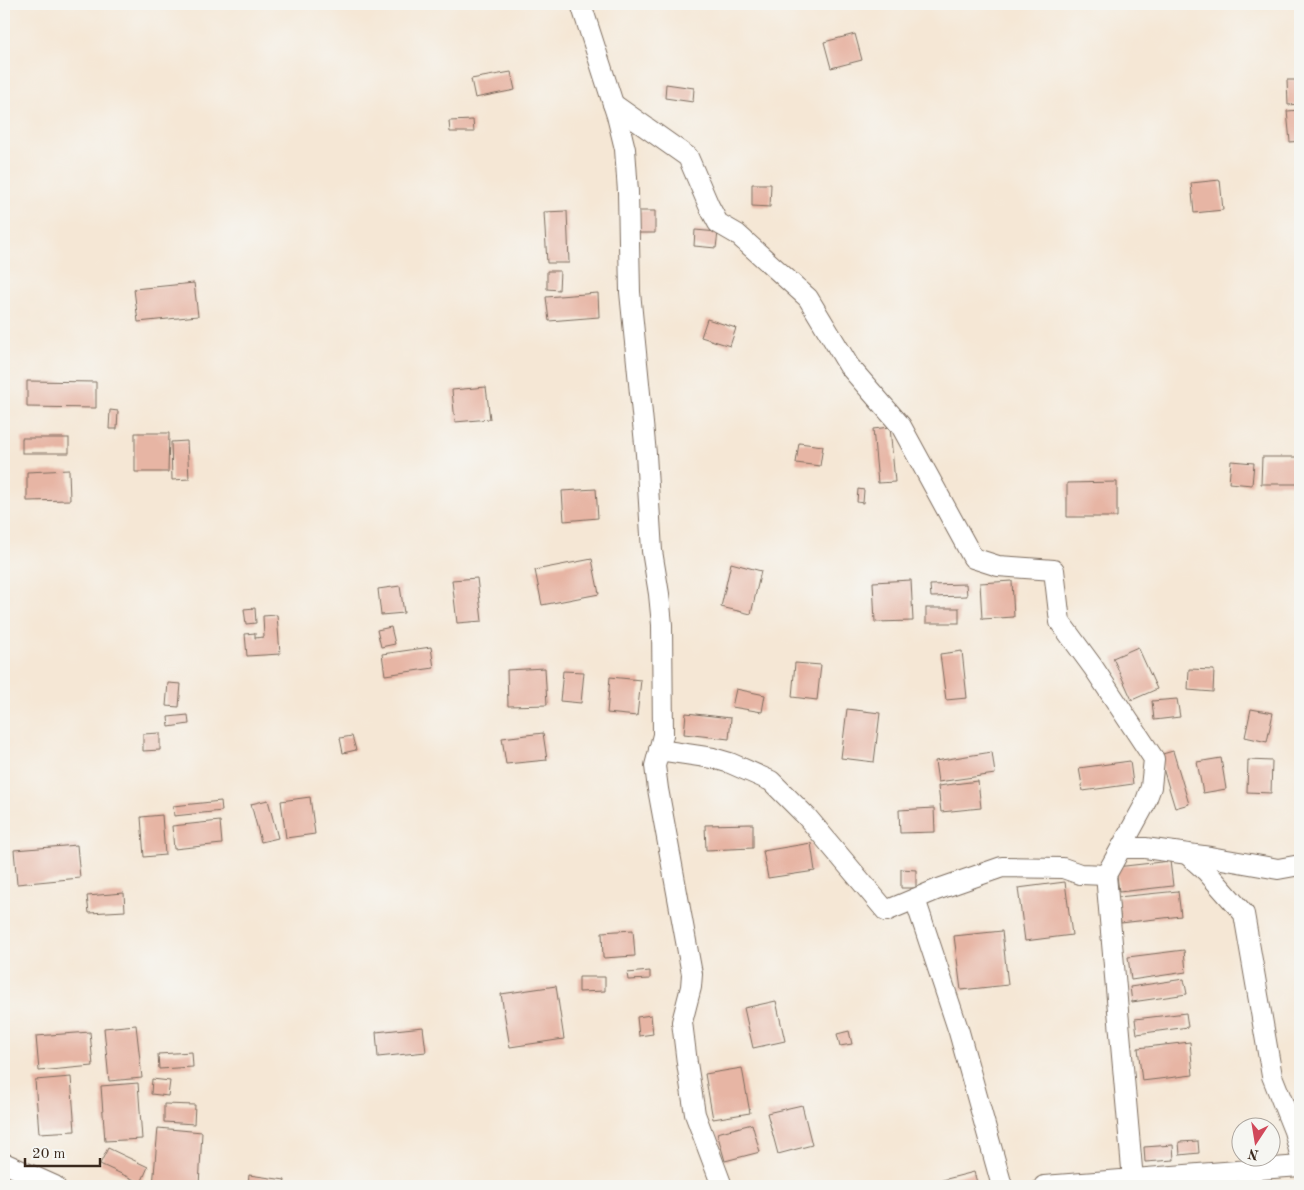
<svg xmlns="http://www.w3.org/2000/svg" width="1304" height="1190" viewBox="0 0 1304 1190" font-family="'Old Standard TT',serif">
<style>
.building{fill:#e7b5a4}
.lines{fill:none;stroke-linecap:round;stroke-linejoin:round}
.minor-casing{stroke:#7c6c5e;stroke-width:22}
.minor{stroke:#fff;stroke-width:20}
</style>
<rect width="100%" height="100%" fill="#f6f6f2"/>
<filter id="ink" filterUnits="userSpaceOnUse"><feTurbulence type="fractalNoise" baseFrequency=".02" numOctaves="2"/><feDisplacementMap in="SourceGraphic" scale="10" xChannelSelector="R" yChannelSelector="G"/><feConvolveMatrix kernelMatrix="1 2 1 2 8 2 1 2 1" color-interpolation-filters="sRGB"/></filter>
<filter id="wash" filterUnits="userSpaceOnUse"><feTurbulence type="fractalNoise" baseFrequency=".0096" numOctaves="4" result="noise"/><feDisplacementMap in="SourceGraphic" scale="20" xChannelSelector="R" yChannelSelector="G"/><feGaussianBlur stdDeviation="1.12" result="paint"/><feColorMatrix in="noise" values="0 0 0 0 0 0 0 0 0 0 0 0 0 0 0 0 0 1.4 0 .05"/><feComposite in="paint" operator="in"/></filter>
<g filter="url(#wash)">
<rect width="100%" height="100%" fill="#f5e7d5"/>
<g id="blocks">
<!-- building -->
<g class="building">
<polygon points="855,34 862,60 831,68 824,42"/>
<polygon points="511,72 515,90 475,98 471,79"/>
<polygon points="1287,80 1300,80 1300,104 1288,105"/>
<polygon points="666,84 694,88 693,102 665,98"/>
<polygon points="1300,110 1300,141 1290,142 1287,111"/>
<polygon points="473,120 474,132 450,132 449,121"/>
<polygon points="1220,180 1223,210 1194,213 1191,183"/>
<polygon points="752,184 771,184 770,207 752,206"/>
<polygon points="567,211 569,263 547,263 544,212"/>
<polygon points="635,211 655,211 655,233 634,233"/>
<polygon points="695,230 718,232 716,248 694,246"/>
<polygon points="547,271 560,271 559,290 547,289"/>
<polygon points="194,283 198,316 138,322 134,289"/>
<polygon points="598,293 599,317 549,321 546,297"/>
<polygon points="707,319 736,328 730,346 701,337"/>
<polygon points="27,381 96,382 96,408 27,407"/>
<polygon points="486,387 490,419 455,422 452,390"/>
<polygon points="110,410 118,411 117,429 109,429"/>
<polygon points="890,427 895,482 878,483 873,429"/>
<polygon points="135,433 169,433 168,472 135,472"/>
<rect x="22" y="438" width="47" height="15"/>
<polygon points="187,441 189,479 172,480 171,442"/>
<polygon points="799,443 823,446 820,466 796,463"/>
<polygon points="1262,457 1300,457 1300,484 1261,484"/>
<polygon points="1231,461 1254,463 1252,485 1229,483"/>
<polygon points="69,470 70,500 27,501 27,472"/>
<polygon points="1117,482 1117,517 1067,517 1067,483"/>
<polygon points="596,489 598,518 564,521 562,491"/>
<polygon points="858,489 864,490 863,503 857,502"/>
<polygon points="592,559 599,594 542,605 535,570"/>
<polygon points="731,563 761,571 751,614 721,607"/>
<polygon points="477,578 482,621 457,623 452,580"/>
<polygon points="911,580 913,621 875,622 873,582"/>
<polygon points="1012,581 1014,617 982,619 980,583"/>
<polygon points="966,584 967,596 931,597 930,585"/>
<polygon points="400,586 404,613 381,615 378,589"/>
<polygon points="255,608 256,623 246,624 244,609"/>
<rect x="926" y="608" width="33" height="15"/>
<polygon points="277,615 280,654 247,656 245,634 255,633 255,638 264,637 263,616"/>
<polygon points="391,627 395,644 381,647 377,630"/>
<polygon points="431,647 434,668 385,675 382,654"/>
<polygon points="1138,647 1157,689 1132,700 1113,658"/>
<polygon points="962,651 967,698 946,700 940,654"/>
<polygon points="795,663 821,665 817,700 792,697"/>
<polygon points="545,668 547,705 508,706 507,670"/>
<polygon points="1189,669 1214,670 1213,692 1188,690"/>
<polygon points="563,671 584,672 581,703 560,701"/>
<polygon points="610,677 641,680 637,716 607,713"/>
<polygon points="168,683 181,684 179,707 166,706"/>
<polygon points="736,689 765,695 762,712 732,707"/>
<polygon points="1177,699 1180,717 1154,720 1152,701"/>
<polygon points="847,709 880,713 874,762 841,758"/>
<polygon points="1251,709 1273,713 1267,742 1245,737"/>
<polygon points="686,713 731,718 729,739 684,734"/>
<polygon points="188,715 189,724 169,727 168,717"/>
<polygon points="160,733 160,750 143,751 143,734"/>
<polygon points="543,733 547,760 506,764 502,738"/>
<polygon points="352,736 356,750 343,753 340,738"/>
<polygon points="1173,751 1189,804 1175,808 1159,755"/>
<polygon points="992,752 995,774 938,782 935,761"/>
<polygon points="1221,758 1226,789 1203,793 1197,762"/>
<polygon points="1248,760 1272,761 1271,793 1247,792"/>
<polygon points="1130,761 1133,784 1083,791 1079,768"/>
<polygon points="978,781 981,808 941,812 938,786"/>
<polygon points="310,797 315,834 286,838 281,801"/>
<polygon points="268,800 278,838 261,842 251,804"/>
<polygon points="221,801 222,811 174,816 173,806"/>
<polygon points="934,808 935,832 900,833 899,810"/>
<polygon points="162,815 165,855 144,857 141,817"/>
<polygon points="220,821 222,844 174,849 172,826"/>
<polygon points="753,824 753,848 706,850 705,825"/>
<polygon points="811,843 815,871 768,878 763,851"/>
<polygon points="77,845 80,878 17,884 14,850"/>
<polygon points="1170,861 1173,886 1119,892 1116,867"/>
<polygon points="901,869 916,870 916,888 901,888"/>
<polygon points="1065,882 1072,935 1025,941 1018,888"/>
<polygon points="1178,891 1181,916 1121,923 1118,897"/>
<polygon points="124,893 125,911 89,913 87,896"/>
<polygon points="633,930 635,956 603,958 602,932"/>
<polygon points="1002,931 1008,985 961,990 954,936"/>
<polygon points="1184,950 1186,972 1131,980 1128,957"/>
<polygon points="650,971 650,979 628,980 627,973"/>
<polygon points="579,977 605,977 605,991 579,992"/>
<polygon points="1184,979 1187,994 1132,1002 1130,987"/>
<polygon points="556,986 564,1039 510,1047 501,994"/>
<polygon points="776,1001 785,1041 753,1048 744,1008"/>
<polygon points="1186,1013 1188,1027 1137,1034 1135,1019"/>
<polygon points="651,1015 653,1034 639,1036 637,1017"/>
<polygon points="136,1025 142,1078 109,1081 104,1028"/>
<polygon points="423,1027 426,1052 378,1057 376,1032"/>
<polygon points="849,1031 852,1044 840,1046 837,1034"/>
<polygon points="90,1032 93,1066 39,1071 36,1036"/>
<polygon points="1190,1042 1193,1075 1142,1081 1138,1048"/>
<polygon points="192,1052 193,1067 159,1069 158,1054"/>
<polygon points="742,1068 750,1113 713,1119 705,1074"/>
<polygon points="71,1077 75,1131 39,1133 35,1080"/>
<polygon points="152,1079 170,1081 168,1096 151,1094"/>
<polygon points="138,1083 142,1139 105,1141 101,1086"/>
<polygon points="164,1104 195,1105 194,1124 164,1122"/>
<polygon points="802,1105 812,1145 778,1154 767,1113"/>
<polygon points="752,1124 760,1152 725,1161 717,1133"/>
<polygon points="158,1128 202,1132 199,1186 153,1186"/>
<polygon points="1198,1141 1199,1153 1180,1155 1179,1142"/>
<polygon points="1173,1145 1174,1160 1145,1162 1144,1147"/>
<polygon points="108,1148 148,1167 141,1183 100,1164"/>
<polygon points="974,1172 978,1186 936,1186 935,1182"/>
<polygon points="249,1175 285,1180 284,1186 248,1186"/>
</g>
</g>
</g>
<g filter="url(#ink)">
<use href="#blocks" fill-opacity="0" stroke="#7c6c5e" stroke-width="1"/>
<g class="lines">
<!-- minor casing -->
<g class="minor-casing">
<g id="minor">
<polyline points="581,4 617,116 625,149 628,192 630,292 646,454 652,551 659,594 662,625 663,735 655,766 658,789 692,974 691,987 682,1022 687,1063 695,1114 722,1186"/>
<polyline points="613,104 688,157 709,206 718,223 737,234 808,298 849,366 901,426 973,558 998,566 1054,570 1060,622 1093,667 1154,759 1151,787 1144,806 1121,848"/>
<polyline points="659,750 713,758 730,763 771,781 807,817 886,911 936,890 1002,867 1063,868 1080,874 1106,875"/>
<polyline points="1187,854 1206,871 1244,914 1272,1076 1294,1131 1300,1154"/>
<polyline points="915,899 959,1032 1002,1186"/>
<polyline points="4,1163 55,1186"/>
<polyline points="1133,1180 1106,875 1121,848 1145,848 1210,857 1278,869 1300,865"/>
<polyline points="1044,1186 1300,1166"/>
</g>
</g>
<!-- minor -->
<use href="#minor" class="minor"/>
</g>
</g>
<!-- margin -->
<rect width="1304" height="1190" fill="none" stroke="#f6f6f2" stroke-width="20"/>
<!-- north arrow -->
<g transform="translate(1256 1142) rotate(192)"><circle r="24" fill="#f6f6f2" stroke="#aba49d"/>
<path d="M0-4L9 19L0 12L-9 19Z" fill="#d1495b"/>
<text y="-8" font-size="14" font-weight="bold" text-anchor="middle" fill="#3b2a1e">N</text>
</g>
<!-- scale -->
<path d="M25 1158v8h75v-8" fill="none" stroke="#3b2a1e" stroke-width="2.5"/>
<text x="32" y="1158" font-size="15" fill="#3b2a1e" stroke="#f6f6f2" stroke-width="4" paint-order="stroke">20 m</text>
</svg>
